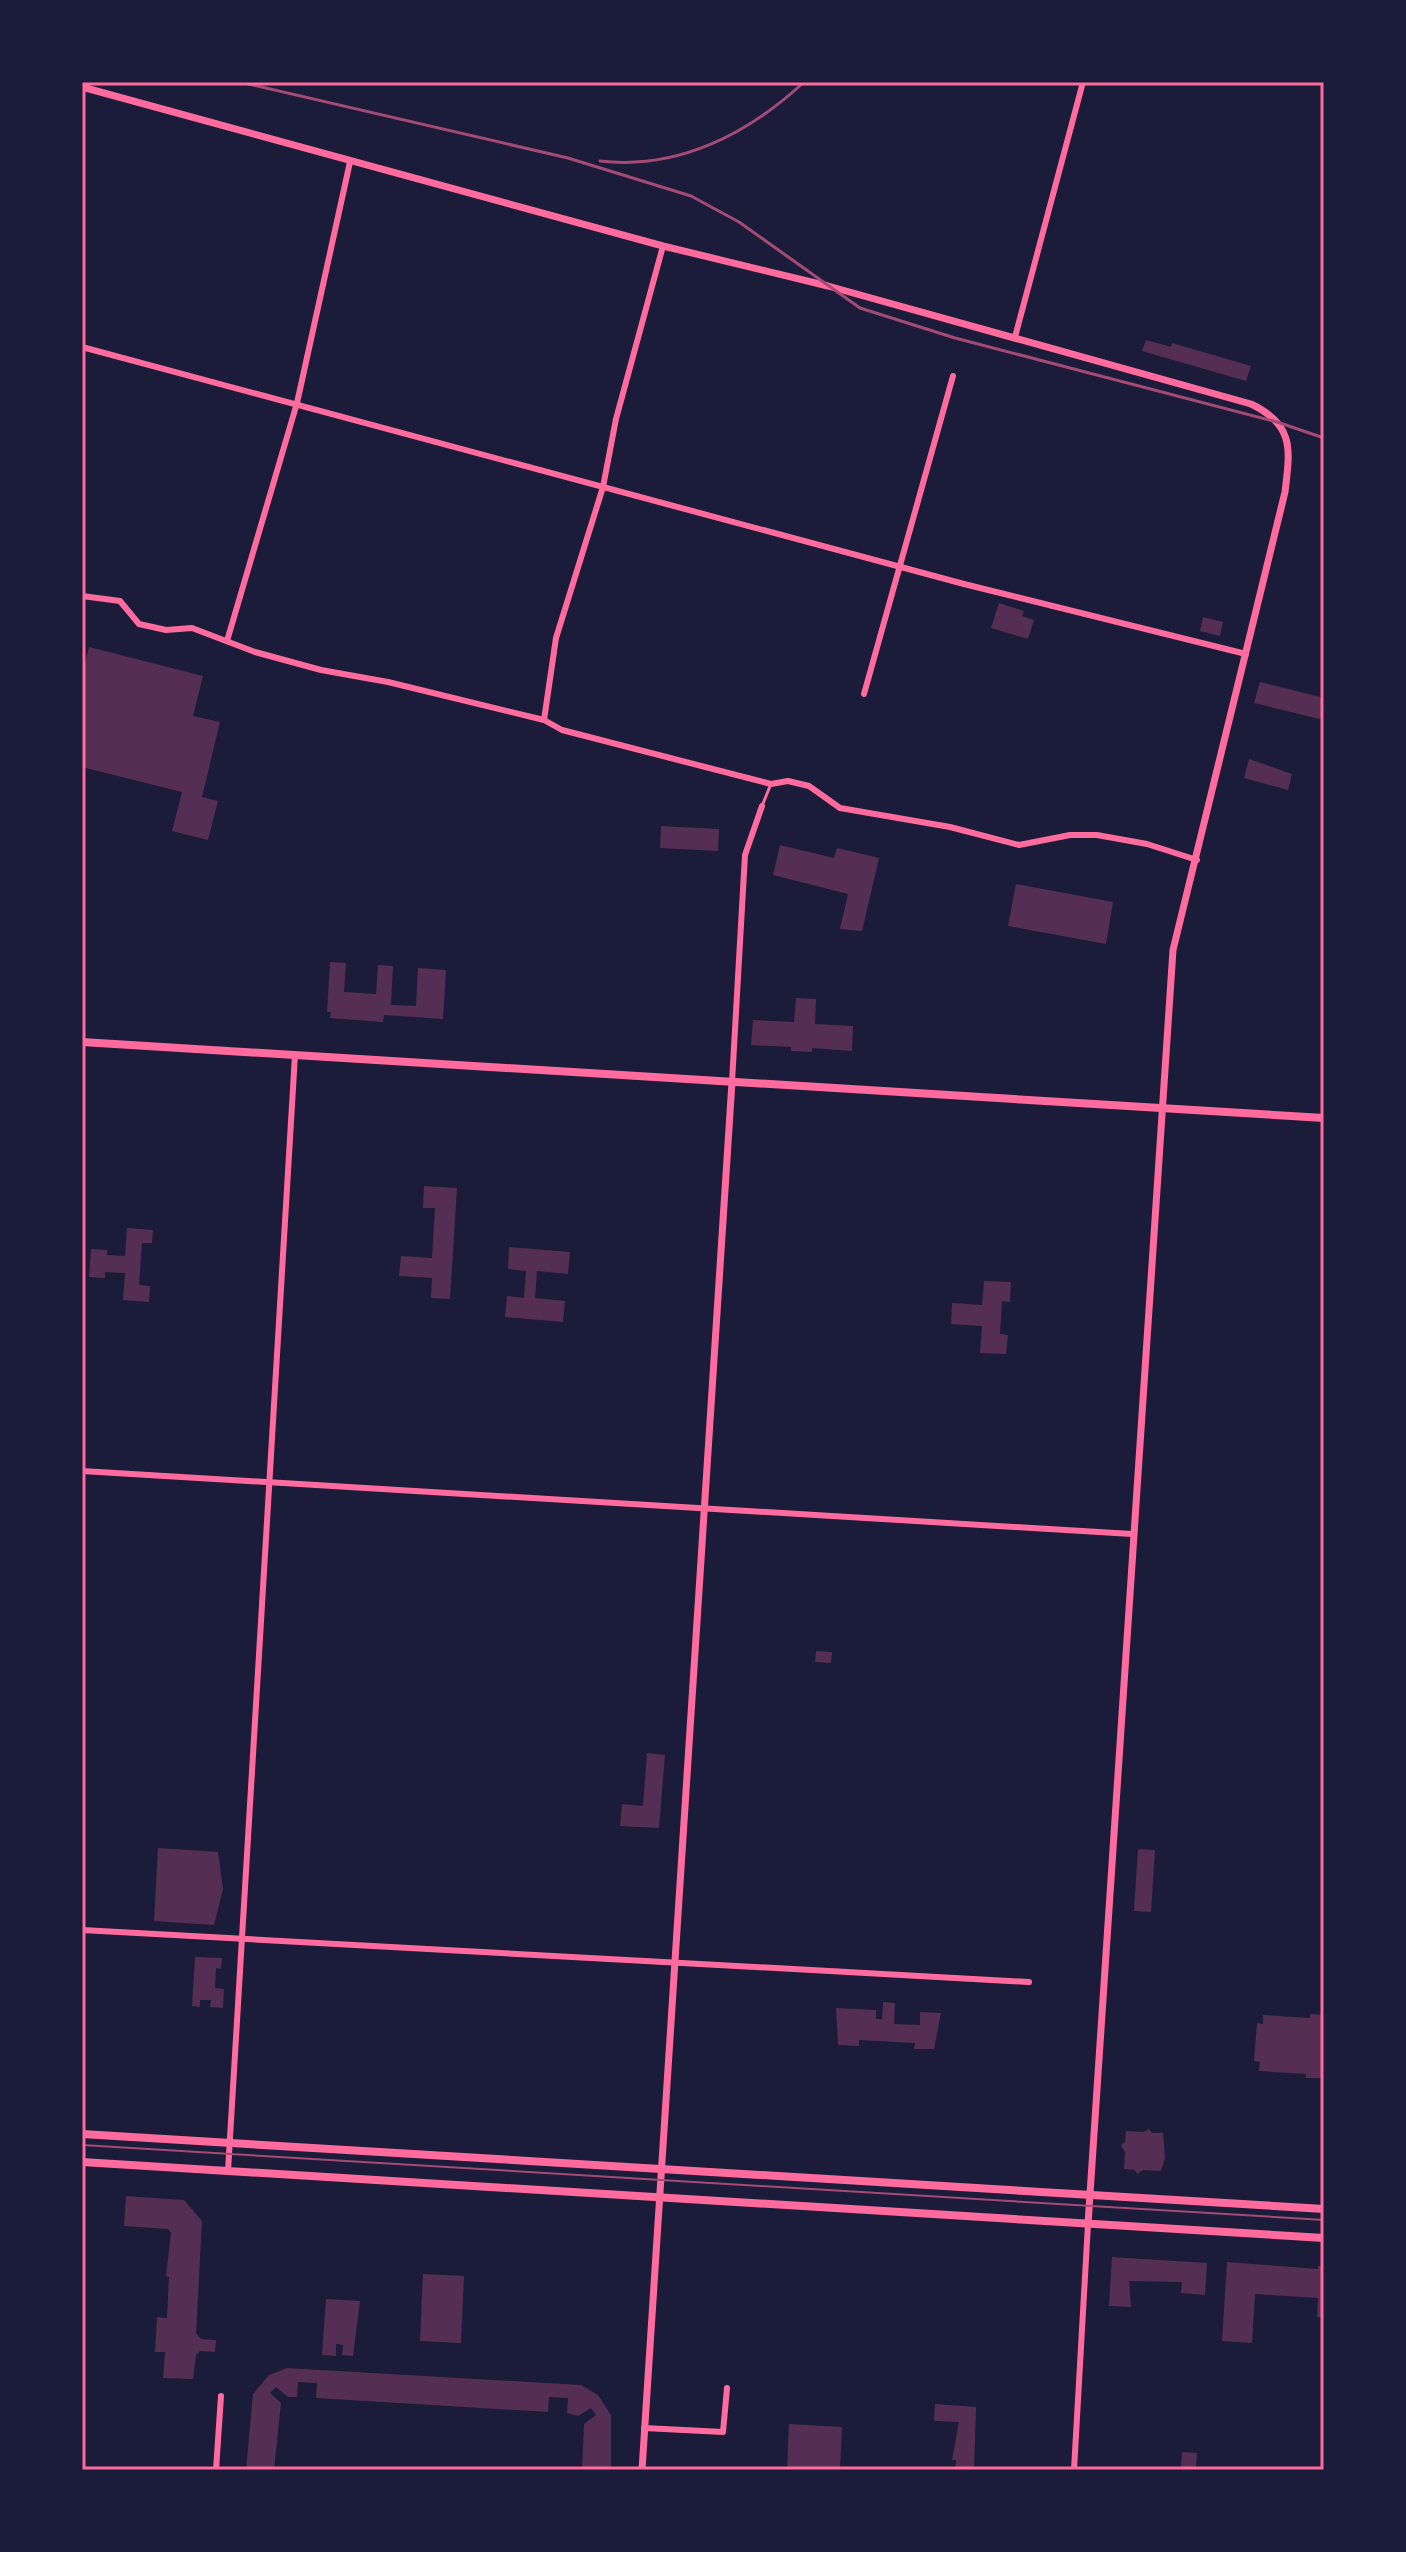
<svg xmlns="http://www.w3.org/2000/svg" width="1406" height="2552" viewBox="0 0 1406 2552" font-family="Manrope,sans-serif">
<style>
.building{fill:#542f53}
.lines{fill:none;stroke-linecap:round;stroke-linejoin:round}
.service{stroke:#ff6b9d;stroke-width:3}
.minor{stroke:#ff6b9d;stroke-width:6}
.tertiary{stroke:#ff6b9d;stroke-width:7}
.secondary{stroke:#ff6b9d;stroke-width:8}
.tram{stroke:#a44b75;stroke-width:2}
.rail{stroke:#a44b75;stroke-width:3}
.neatline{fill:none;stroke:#ff6b9d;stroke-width:3}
</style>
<rect width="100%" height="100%" fill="#1b1b3a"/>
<!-- building -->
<g class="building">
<polygon points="1146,340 1171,347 1172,343 1251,366 1246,381 1142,351"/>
<polygon points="999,603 1024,611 1022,616 1034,620 1028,639 991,628"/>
<polygon points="1203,617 1223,622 1220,636 1200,631"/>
<polygon points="89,647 203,676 193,716 220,722 202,797 218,801 208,840 172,831 182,792 82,767 82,676"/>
<polygon points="1260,682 1324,698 1324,720 1254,703"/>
<polygon points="1249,759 1292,774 1288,790 1244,778"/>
<polygon points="661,826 719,829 718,851 660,848"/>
<polygon points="780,845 834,858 837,848 879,858 862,931 840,929 848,894 773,875"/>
<polygon points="1016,884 1113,902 1106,944 1008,926"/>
<polygon points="330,962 346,963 344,992 376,994 378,965 393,966 391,1005 416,1006 418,968 446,970 443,1019 384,1015 383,1022 330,1018 331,1012 327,1012"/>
<polygon points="796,998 816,999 815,1024 853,1026 852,1051 812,1048 812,1052 791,1051 791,1047 751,1045 753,1020 794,1022"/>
<polygon points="424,1186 457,1188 450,1299 431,1298 432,1278 399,1276 401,1256 432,1258 435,1208 423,1208"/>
<polygon points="127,1228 153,1230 152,1243 142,1243 139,1285 150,1286 149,1302 123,1300 125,1273 105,1272 105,1278 89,1277 91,1249 107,1250 107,1255 125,1256"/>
<polygon points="509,1247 570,1252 568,1274 537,1271 535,1298 565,1301 563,1322 505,1317 507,1296 524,1298 526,1271 508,1269"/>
<polygon points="984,1281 1011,1282 1010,1302 1002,1301 1000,1334 1008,1335 1006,1354 980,1353 982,1326 951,1324 952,1303 982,1305"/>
<polygon points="816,1651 832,1652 831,1663 815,1662"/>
<polygon points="647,1753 665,1755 659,1828 620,1826 622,1804 643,1806"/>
<polygon points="158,1848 218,1852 223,1889 214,1925 154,1921"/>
<polygon points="1138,1849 1155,1850 1151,1912 1134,1911"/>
<polygon points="195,1957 222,1958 221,1969 216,1968 215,1988 224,1989 223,2008 210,2007 211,2000 200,2000 200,2007 192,2006"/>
<polygon points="883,2002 895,2003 894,2024 920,2025 920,2012 941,2013 934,2049 914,2049 915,2043 859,2040 859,2046 838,2045 836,2008 876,2010 876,2019 882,2019"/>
<polygon points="1310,2014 1324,2015 1324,2075 1320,2078 1306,2078 1306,2074 1259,2071 1260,2062 1254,2061 1257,2023 1263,2024 1263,2015 1310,2018"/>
<polygon points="1149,2129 1152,2133 1163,2133 1165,2158 1161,2171 1143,2170 1137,2174 1135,2170 1124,2169 1125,2152 1121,2145 1125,2142 1126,2131 1143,2132"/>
<polygon points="126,2196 184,2200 202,2221 196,2333 201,2339 216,2340 215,2352 200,2351 196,2355 193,2379 163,2378 165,2352 155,2352 157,2317 167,2318 169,2277 166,2276 171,2233 168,2229 124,2226"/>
<polygon points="1112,2257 1207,2263 1205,2295 1181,2293 1182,2282 1129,2281 1131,2307 1109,2306"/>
<polygon points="1227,2262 1318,2269 1318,2266 1324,2266 1324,2317 1317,2317 1318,2298 1255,2294 1252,2343 1222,2341"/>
<polygon points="423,2274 464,2276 461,2343 420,2341"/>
<polygon points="326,2299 360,2301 353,2356 342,2355 343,2345 336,2344 336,2356 322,2355"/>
<polygon points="287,2368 581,2385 598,2395 611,2415 611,2470 582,2470 584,2424 596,2415 591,2408 578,2416 567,2413 568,2398 549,2397 548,2412 316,2398 317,2383 298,2382 297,2397 288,2397 276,2387 270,2393 281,2403 274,2470 246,2470 253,2394 269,2375"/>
<polygon points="935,2404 976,2407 974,2470 955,2470 956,2460 952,2460 959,2422 934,2421"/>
<polygon points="789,2424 842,2427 840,2470 787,2470"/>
<polygon points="1182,2452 1197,2453 1196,2467 1181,2467"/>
</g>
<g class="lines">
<!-- service -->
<polyline class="service" points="762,806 771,784"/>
<!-- minor -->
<g class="minor">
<polyline points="1015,337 1083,82"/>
<polyline points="82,347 964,584 1246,654"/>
<polyline points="82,596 120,601 139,624 166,630 192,628 255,652 321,670 388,682 544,720 562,730 771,784 788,781 809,786 840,808 950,827 1019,845 1070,835 1097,835 1147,844 1197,860"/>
<polyline points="227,641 297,403 350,162"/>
<polyline points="864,694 953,376"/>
<polyline points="544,720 556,638 603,487 616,419 663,246"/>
<polyline points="732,1082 745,855 762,806"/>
<polyline points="82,1471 1132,1534"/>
<polyline points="82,1930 1029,1982"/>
<polyline points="228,2171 295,1055"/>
<polyline points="644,2428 723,2432 727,2388"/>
<polyline points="216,2470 221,2396"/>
<polyline points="1074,2470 1088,2224"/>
</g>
<!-- tertiary -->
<g class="tertiary">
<path d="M82 87 663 246 828 286 1251 404C1295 425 1290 450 1285 492L1173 950 1088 2224"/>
<polyline points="642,2470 732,1082"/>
</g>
<!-- secondary -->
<g class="secondary">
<polyline points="82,1042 1324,1118"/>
<polyline points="82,2134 1324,2209"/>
<polyline points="82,2162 1324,2238"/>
</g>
<!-- tram -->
<polyline class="tram" points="82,2145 1324,2220"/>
<!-- rail -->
<g class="rail">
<polyline points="240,82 568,158 691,196 739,222 860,308 955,338 1277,422 1324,438"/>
<path d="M600 161C678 170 748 134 804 82"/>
</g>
</g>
<!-- border -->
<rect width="1406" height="2552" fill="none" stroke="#1b1b3a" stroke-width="168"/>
<rect x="84" y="84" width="1238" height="2384" class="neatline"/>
</svg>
